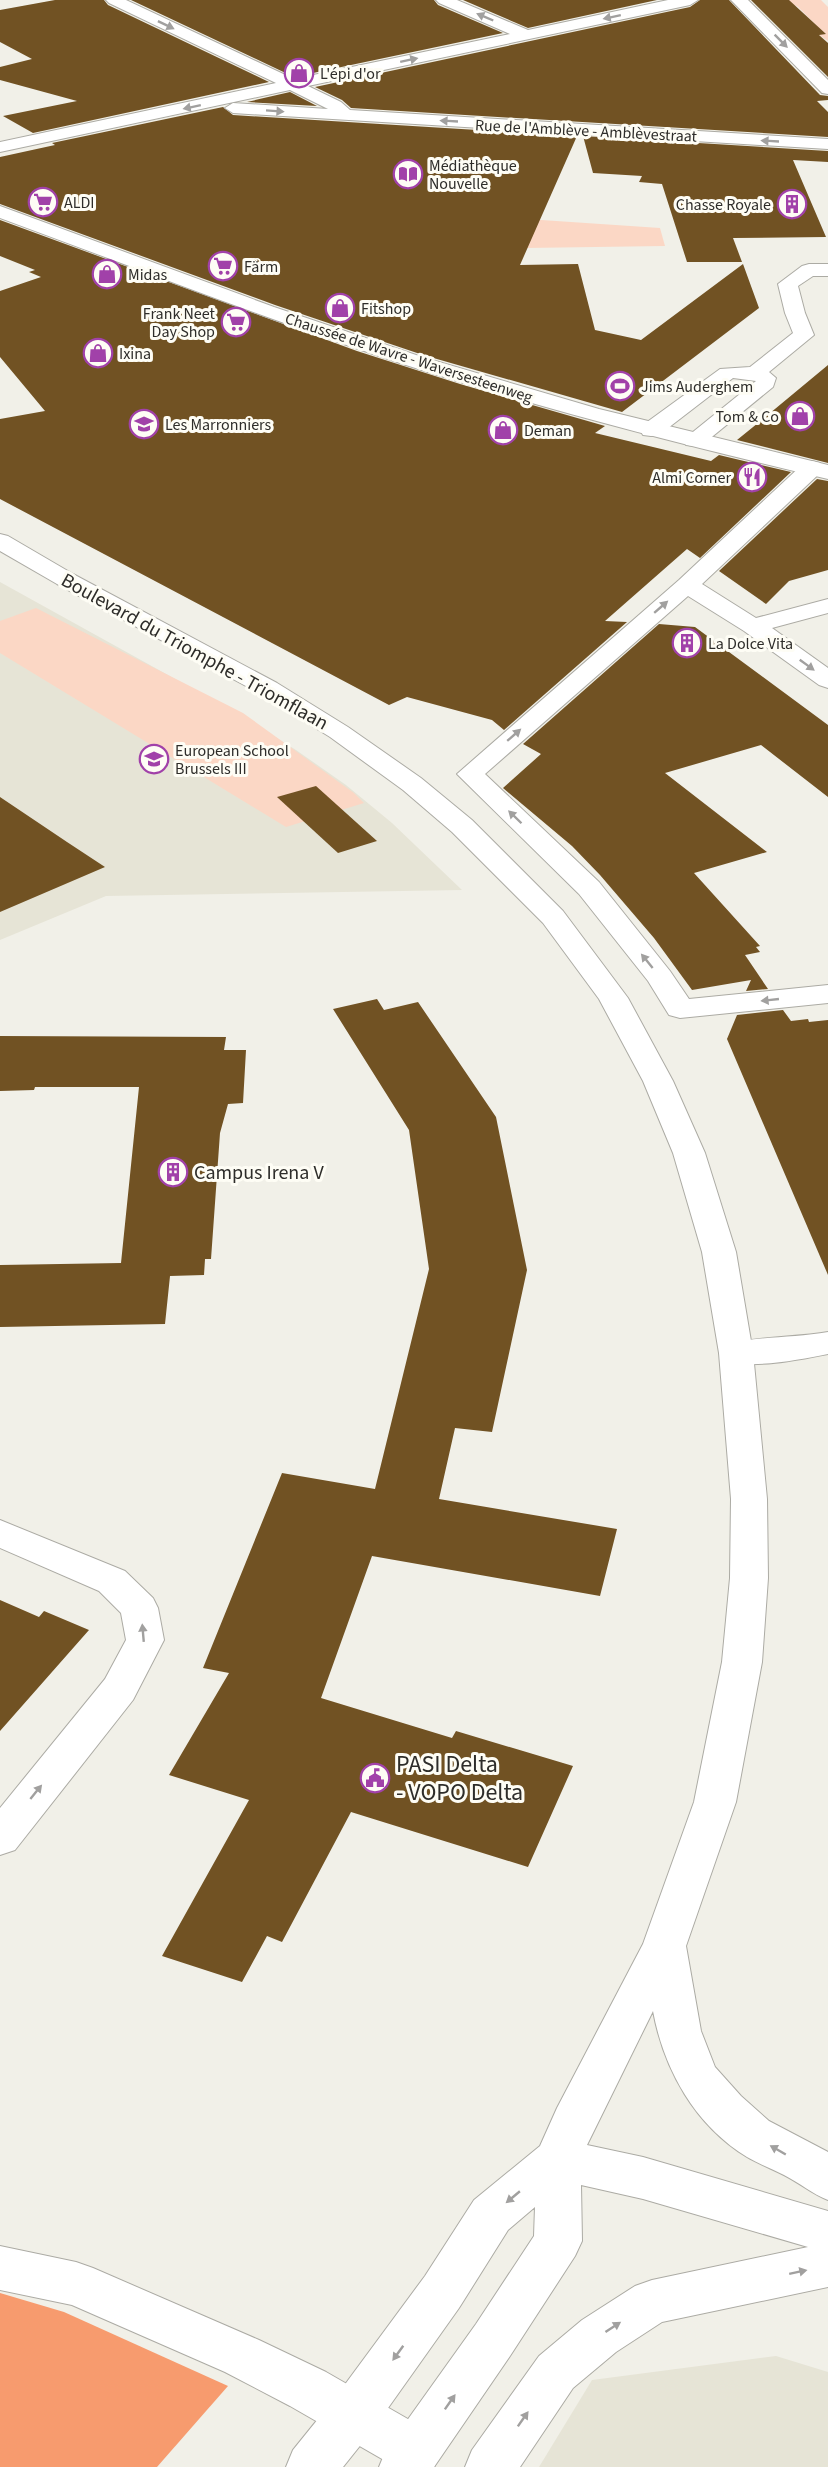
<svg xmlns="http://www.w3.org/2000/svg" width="828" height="2467" viewBox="0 0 828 2467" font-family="'Source Sans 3',sans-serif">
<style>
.built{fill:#e6e4d6}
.green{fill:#fbd7c5}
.forest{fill:#f79b6e}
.building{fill:#715223}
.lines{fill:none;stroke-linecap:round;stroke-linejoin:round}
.street-casing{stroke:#acaba4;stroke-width:2}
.secondary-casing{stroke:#acaba4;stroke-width:2}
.street{fill:#fff;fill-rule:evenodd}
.secondary{fill:#fff;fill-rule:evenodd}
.oneway{fill:#a1a09f}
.labels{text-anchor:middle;stroke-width:6;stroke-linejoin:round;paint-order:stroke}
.far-poi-label{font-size:16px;fill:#2e2d2a;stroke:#fefdf5;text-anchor:start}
.far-street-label{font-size:16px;fill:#2e2d2a;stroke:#fefdf5}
.street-label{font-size:20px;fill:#2e2d2a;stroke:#fefdf5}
.poi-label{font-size:20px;fill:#2e2d2a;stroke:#fefdf5;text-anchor:start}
.near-poi-label{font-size:24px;fill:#2e2d2a;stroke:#fefdf5;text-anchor:start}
</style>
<rect width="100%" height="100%" fill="#f1f0e8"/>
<!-- built -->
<g class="built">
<polygon points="0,582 233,711 296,750 346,785 392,823 462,890 106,896 0,940"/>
<polygon points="776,2356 828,2372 828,2467 539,2467 592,2380"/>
</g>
<!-- green -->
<g class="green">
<polygon points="784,0 821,0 828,7 828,41 819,35 819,28 798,7"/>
<polygon points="394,210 660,228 665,246 397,250"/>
<polygon points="36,608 243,713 354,793 364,803 286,827 0,653 0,621"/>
</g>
<!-- forest -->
<polygon class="forest" points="0,2293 64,2312 228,2386 157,2467 0,2467"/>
<!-- building -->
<g class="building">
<polygon points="55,0 104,0 108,5 269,82 33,133 3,116 77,101 0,80 0,67 32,59 0,42 0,10"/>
<polygon points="131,0 434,0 438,5 503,33 294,77"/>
<polygon points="463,0 657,0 528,28"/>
<polygon points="700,0 729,0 820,95 828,96 828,100 817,101 828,112 828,137 351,108 342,100 315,87 690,7"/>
<polygon points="751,0 789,0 826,34 819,35 828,43 828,77"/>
<polygon points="290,92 317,106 247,102"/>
<polygon points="223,107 233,115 577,136 520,265 578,264 595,330 641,340 743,264 759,308 622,412 423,355 275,305 0,204 0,157 55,145 52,143"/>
<polygon points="583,136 828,151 828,162 793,160 826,237 733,238 742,262 687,262 662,184 639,182 642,176 593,173"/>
<polygon points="0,220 357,351 460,384 605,426 595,433 711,461 719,455 791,472 700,558 687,549 605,621 627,622 504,730 492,720 407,697 389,705 0,499 0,419 45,411 0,357 0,291 41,277 29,272 35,270 0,256"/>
<polygon points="828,365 828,463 737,440 758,423"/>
<polygon points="817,479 828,481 828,570 789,581 766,604 719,571"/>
<polygon points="659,624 695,627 828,725 828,797 761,745 665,773 767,852 694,873 760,946 756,947 760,952 745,955 768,989 746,991 751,980 692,990 654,938 600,875 572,846 503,788 541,754 523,744"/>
<polygon points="316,786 377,841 338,853 277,797"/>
<polygon points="0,797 67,842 105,867 0,912"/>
<polygon points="377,999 384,1010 418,1002 496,1117 527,1270 492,1432 455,1428 439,1499 617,1529 600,1596 372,1556 321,1698 452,1738 456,1731 573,1766 528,1867 351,1812 282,1942 267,1936 242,1982 162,1956 249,1800 169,1775 229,1673 203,1668 282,1473 375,1489 429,1269 409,1130 333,1009"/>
<polygon points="783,1010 791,1021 808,1019 809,1022 828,1020 828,1275 727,1039 737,1015"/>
<polygon points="0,1036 226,1037 224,1050 246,1050 243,1103 228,1104 220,1133 211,1259 205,1259 204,1275 170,1276 165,1324 0,1327 0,1265 121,1263 139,1087 35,1087 34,1090 0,1091"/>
<polygon points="0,1600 39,1617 44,1611 89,1630 0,1731"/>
</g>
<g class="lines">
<!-- street casing -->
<g class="street-casing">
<g id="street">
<polygon points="106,0 126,0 294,79 510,34 439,3 436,0 457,0 528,30 668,0 698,0 690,5 308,86 341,102 350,110 828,139 828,149 233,113 225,108 233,103 328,109 290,90 0,152 0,142 276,83 109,3"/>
<polygon points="731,0 748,0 828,80 828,94 822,93"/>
<polygon points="809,264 828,264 828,276 813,276 798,286 805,313 814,335 769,372 776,378 773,387 702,445 694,446 686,445 683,440 756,381 733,378 659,435 651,436 643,435 640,430 643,425 720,369 750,367 793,333 785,313 778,284 802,266"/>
<polygon points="812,461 820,463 823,468 820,473 702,584 756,618 828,599 828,613 772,628 828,668 828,688 819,685 744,631 688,596 485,774 599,882 670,971 689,999 828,985 828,1003 680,1018 669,1015 648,981 579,894 457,774 679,580 804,463"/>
<path d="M828 1332V1354C798 1360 753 1369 724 1361L719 1353 724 1345C757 1336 794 1338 828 1332Z"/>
<polygon points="0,1520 125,1571 153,1598 158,1608 164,1640 133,1700 15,1850 0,1855 0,1808 105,1679 126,1640 121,1613 99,1591 0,1548"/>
<polygon points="0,2246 76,2262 93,2268 259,2340 326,2372 434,2434 441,2451 434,2467 396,2467 290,2406 225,2372 72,2305 0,2290"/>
</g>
</g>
<!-- secondary casing -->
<g class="secondary-casing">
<g id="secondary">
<path d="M0 206 274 307 422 357 599 409 828 465V479C687 446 547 410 409 366 271 321 136 268 0 218Z"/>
<path d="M0 534 8 536 73 574 277 683 348 727 421 778 472 820 563 911 628 998 673 1081 705 1153 736 1252 753 1353 767 1499 768 1578 762 1662 736 1802 686 1946 701 2031 715 2067 741 2096 769 2121 828 2152V2200C812 2194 800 2183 784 2175 772 2169 759 2164 747 2157 695 2125 664 2070 653 2011L587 2145 643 2157 828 2211V2287L662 2322 616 2352 573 2388 520 2467H465L472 2450 539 2356 582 2320 635 2286 652 2280 808 2247 643 2199 581 2185 582 2241 575 2256 510 2356 434 2467H379L386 2450 476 2324 534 2236 535 2207 508 2230 459 2308 371 2432 343 2467H286L293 2450 335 2398 425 2276 474 2200 540 2146 557 2108 643 1944 694 1802 722 1662 730 1578 731 1499 719 1353 702 1252 673 1153 643 1081 599 999 543 923 452 832 403 790 330 737 259 693 57 584 0 551Z"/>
</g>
</g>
<!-- street -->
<use href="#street" class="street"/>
<!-- secondary -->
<use href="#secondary" class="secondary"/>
</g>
<!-- one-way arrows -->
<defs><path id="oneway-solid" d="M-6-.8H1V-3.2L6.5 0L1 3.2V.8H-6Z" transform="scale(1.5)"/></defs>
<g class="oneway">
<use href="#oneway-solid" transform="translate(485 17) rotate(-157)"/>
<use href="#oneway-solid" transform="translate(612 17) rotate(168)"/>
<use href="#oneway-solid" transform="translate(166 25) rotate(26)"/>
<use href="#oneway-solid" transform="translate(781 41) rotate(45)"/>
<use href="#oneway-solid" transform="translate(409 60) rotate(-12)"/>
<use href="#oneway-solid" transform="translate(192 107) rotate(168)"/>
<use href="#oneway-solid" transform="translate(275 111) rotate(4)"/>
<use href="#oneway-solid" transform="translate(449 121) rotate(-177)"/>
<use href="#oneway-solid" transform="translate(770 141) rotate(-177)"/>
<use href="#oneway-solid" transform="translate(661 607) rotate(-41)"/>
<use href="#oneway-solid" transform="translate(807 665) rotate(36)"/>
<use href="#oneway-solid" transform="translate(514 735) rotate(-41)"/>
<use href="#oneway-solid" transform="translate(515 817) rotate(-136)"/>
<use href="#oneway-solid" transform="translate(647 961) rotate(-129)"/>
<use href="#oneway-solid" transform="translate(770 1000) rotate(174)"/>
<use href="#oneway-solid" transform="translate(143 1633) rotate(-95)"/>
<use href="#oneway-solid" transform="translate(36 1792) rotate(-51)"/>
<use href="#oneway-solid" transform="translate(778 2150) rotate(-150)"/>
<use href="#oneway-solid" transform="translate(513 2197) rotate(140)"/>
<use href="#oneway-solid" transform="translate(798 2272) rotate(-12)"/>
<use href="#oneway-solid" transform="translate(613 2327) rotate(-33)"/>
<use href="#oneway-solid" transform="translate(398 2353) rotate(126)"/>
<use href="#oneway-solid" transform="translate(450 2402) rotate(-55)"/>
<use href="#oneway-solid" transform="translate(523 2419) rotate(-55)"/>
</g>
<!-- icons -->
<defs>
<g id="shop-ring" transform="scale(1.5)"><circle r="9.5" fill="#fefdf5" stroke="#a141a9" stroke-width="1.5"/><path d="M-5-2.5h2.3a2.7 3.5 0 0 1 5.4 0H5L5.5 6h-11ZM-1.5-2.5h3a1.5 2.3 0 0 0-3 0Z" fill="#a141a9"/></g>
<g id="library-ring" transform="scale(1.5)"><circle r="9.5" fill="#fefdf5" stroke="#a141a9" stroke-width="1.5"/><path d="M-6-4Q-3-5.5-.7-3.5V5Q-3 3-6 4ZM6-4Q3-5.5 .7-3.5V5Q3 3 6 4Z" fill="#a141a9"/></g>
<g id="supermarket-ring" transform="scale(1.5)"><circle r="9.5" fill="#fefdf5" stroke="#a141a9" stroke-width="1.5"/><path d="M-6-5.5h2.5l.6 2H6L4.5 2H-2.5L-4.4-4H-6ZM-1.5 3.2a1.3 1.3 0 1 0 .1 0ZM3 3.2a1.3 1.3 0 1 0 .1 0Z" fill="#a141a9"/></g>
<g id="building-ring" transform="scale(1.5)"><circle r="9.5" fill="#fefdf5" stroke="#a141a9" stroke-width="1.5"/><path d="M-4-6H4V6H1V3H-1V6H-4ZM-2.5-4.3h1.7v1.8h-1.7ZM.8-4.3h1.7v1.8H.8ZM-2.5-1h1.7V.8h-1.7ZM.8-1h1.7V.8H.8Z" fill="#a141a9"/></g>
<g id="stadium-ring" transform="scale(1.5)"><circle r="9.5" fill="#fefdf5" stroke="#a141a9" stroke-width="1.5"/><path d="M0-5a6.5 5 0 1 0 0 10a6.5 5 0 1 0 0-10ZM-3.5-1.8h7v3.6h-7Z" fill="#a141a9"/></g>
<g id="school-ring" transform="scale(1.5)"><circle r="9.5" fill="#fefdf5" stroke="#a141a9" stroke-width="1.5"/><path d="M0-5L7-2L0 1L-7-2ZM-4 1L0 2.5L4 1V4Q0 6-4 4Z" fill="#a141a9"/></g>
<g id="restaurant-ring" transform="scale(1.5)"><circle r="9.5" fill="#fefdf5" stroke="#a141a9" stroke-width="1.5"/><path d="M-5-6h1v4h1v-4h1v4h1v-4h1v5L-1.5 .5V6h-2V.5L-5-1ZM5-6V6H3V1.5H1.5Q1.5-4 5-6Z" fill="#a141a9"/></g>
<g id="civic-ring" transform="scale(1.5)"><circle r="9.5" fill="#fefdf5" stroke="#a141a9" stroke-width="1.5"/><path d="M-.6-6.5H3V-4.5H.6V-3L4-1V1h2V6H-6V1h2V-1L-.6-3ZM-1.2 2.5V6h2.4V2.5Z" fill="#a141a9"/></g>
</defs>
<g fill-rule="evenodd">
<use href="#shop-ring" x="299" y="73"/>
<use href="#library-ring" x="408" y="174"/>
<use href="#supermarket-ring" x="43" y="202"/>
<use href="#building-ring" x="792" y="204"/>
<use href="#supermarket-ring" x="223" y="266"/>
<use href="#shop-ring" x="107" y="274"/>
<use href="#shop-ring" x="340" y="308"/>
<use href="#supermarket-ring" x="236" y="322"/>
<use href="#shop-ring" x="98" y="353"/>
<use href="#stadium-ring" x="620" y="386"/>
<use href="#shop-ring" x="800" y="416"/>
<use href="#school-ring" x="144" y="424"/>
<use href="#shop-ring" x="503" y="430"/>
<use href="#restaurant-ring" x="752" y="477"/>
<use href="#building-ring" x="687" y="643"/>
<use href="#school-ring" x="154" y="759"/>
<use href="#building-ring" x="173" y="1172"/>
<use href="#civic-ring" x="375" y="1778"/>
</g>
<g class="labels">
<!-- far-poi labels -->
<g class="far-poi-label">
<text x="320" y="79">L'épi d'or</text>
<text x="429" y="171">Médiathèque<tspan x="429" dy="18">Nouvelle</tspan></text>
<text x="64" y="208">ALDI</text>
<text x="771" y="210" text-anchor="end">Chasse Royale</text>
<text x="244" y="272">Färm</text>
<text x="128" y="280">Midas</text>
<text x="361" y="314">Fitshop</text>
<text x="215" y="319" text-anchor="end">Frank Neet<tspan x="215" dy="18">Day Shop</tspan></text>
<text x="119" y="359">Ixina</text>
<text x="641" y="392">Jims Auderghem</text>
<text x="779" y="422" text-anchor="end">Tom &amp; Co</text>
<text x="165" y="430">Les Marronniers</text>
<text x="524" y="436">Deman</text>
<text x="731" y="483" text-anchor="end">Almi Corner</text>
<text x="708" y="649">La Dolce Vita</text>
<text x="175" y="756">European School<tspan x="175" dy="18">Brussels III</tspan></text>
</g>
<!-- far-street labels -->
<g class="far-street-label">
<text transform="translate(586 130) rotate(3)" y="6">Rue de l'Amblève - Amblèvestraat</text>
<text transform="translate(409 357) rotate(18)" y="6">Chaussée de Wavre - Waversesteenweg</text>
</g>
<!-- street labels -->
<g class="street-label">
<text transform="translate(195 651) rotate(29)" y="7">Boulevard du Triomphe - Triomflaan</text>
</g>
<!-- poi labels -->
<g class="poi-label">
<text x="194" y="1179">Campus Irena V</text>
</g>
<!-- near-poi labels -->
<g class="near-poi-label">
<text x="396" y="1772">PASI Delta<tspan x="396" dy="28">- VOPO Delta</tspan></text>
</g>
</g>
</svg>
